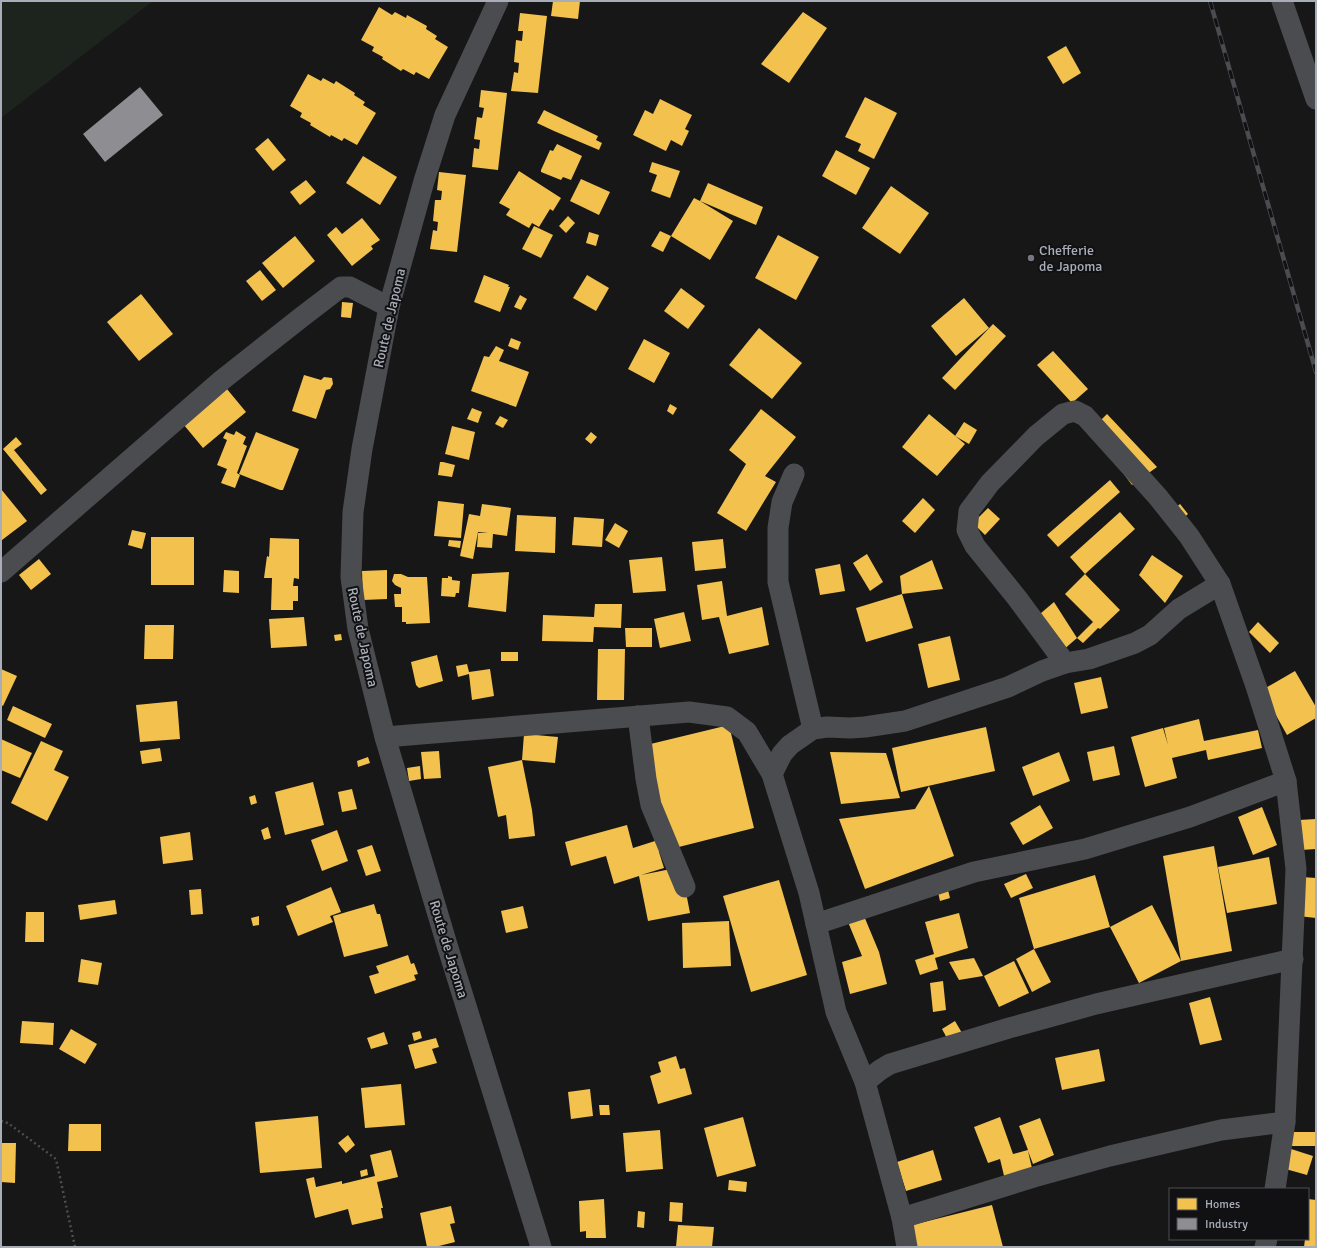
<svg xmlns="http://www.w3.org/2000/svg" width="1317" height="1248" viewBox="0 0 1317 1248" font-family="Signika,sans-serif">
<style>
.green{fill:#1d241e}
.homes{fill:#f2c14e}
.industry{fill:#8d8d92}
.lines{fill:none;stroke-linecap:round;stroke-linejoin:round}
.path{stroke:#4d4e52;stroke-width:2.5;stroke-dasharray:2 3;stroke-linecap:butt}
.minor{stroke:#4b4c50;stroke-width:21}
.rail-casing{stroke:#4b4c4f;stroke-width:4.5}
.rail{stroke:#111113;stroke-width:3;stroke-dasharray:9;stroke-linecap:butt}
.poi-dot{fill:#757880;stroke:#111113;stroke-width:1.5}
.labels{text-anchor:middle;stroke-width:4;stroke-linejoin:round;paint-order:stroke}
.poi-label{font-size:14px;fill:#a8adb8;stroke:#111113;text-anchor:start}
.street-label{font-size:14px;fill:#a8adb8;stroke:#111113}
</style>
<rect width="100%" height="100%" fill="#171717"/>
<!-- green -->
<polygon class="green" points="1,1 153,1 1,118"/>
<!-- homes -->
<g class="homes">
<polygon points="553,1 580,1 578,19 551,16"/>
<polygon points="379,7 392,15 395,12 406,18 407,15 427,26 426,29 437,36 435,39 448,47 429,79 416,72 414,75 403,69 401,71 382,59 383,57 372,51 374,47 361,40"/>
<polygon points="803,12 827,28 789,83 761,64"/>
<polygon points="520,13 547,16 538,93 511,91 514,72 518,73 519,63 514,62 516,40 522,41 523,31 518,31"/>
<polygon points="1066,46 1081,73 1063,84 1047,57"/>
<polygon points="308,74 321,81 323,78 334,84 336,81 355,93 354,95 365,102 363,105 376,113 357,145 344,138 342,141 331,135 330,137 310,125 311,123 300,117 302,113 290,106"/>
<polygon points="481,90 507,93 498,170 472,167 474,148 479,149 480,140 474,139 477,117 482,118 484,108 479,107"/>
<polygon points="865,97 897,113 874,159 858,151 861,144 845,137"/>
<polygon points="660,99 692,115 685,129 689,131 682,146 671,140 666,151 633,135 645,110 653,114"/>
<polygon points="544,110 598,136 596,140 602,143 599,150 554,131 537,123"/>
<polygon points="268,138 286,160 273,171 255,149"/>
<polygon points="557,144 582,156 571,180 563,177 561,180 541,172 541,170 550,150 553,151"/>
<polygon points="836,150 870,168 856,195 822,176"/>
<polygon points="363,156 397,177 380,205 346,183"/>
<polygon points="652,162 680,171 670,198 651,191 657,175 649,172"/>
<polygon points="519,171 561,198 553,211 550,209 539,227 532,223 529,228 506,215 510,209 499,203"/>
<polygon points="439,172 466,175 457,252 430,249 433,230 437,231 438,222 433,221 435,200 441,200 442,191 437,190"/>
<polygon points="581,179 610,192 599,215 570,201"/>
<polygon points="306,180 316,192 300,205 290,192"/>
<polygon points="708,183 763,207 756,225 700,201 733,221 710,260 671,236 663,252 651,246 660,231 671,236 694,198 700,201"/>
<polygon points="891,186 929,213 900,254 862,228"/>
<polygon points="568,216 575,223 566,233 559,226"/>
<polygon points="362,218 380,240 371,246 373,249 352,266 327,235 336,227 342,234"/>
<polygon points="534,226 553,235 541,258 522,249"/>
<polygon points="589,232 599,235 596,246 586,243"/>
<polygon points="778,235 819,257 796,300 755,278"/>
<polygon points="295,236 315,261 283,288 262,263"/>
<polygon points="260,270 276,290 262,301 246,281"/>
<polygon points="484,275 509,285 508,287 510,287 500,312 474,302"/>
<polygon points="587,275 609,288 596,311 573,298"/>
<polygon points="681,288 705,306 688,329 664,311"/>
<polygon points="141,294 173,334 139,361 107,322"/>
<polygon points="520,295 527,299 521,310 514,307"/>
<polygon points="964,298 989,328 956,356 931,326"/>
<polygon points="342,302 353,303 351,318 341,317"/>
<polygon points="993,324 1006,336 955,390 942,378"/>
<polygon points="759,328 802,363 772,399 729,365"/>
<polygon points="511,338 521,342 518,350 508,346"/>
<polygon points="644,339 670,353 654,383 628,369"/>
<polygon points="496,346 504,350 499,361 529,372 516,407 471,391 484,356 489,357"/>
<polygon points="1053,351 1088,389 1072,403 1037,365"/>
<polygon points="304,375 321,380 324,377 332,378 333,384 330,389 326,390 316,419 292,411"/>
<polygon points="222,383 246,412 203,448 179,419"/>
<polygon points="670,404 677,408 673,415 667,411"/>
<polygon points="472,408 482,412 478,423 467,419"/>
<polygon points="761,409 796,437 765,476 776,482 746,531 717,513 746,464 729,450"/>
<polygon points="929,414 965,444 937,476 902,447"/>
<polygon points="1107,414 1157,467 1132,485 1091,430"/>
<polygon points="500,416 508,420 503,428 495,424"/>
<polygon points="964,422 977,430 969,444 955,436"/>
<polygon points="452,426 475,432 469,460 445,454"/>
<polygon points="236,431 246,437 243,444 247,446 237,473 240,475 235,488 221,483 227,469 217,465 227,440 223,438 226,432 234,435"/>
<polygon points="256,432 299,449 283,490 280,490 239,474"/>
<polygon points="591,432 597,437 591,444 585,439"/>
<polygon points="16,437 22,444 14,450 47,490 41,495 3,449"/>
<polygon points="440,462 443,462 455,465 452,477 438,475"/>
<polygon points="1110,480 1120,492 1058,547 1047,535"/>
<polygon points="1,489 27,521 2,540 1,539"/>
<polygon points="923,498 935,510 915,533 902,521"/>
<polygon points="438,501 464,504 461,538 434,536"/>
<polygon points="482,504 511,508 507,536 493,534 492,548 477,547 478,533 488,533 478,532 473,559 460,556 469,514 480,516"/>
<polygon points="1180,504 1188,514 1182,519 1174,509"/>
<polygon points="988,508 1000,519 985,535 973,523"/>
<polygon points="1120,512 1135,529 1085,574 1070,557"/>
<polygon points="517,515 556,517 555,553 515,551"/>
<polygon points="574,517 604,519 602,547 572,545"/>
<polygon points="615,523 628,531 619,548 605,540"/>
<polygon points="132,530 146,533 142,549 128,545"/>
<rect x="151" y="537" width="43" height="48"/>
<polygon points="270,538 299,539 299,579 294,578 293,586 298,586 298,601 293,601 293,610 271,610 272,578 264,578 267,556 269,557"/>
<polygon points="723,539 726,568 695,571 692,542"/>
<polygon points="449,540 461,541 460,548 448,546"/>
<polygon points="867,554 883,582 870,591 853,563"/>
<polygon points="1152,555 1183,576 1165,603 1139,575"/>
<polygon points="662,557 666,591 633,593 629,560"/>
<polygon points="39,559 51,574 31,590 19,575"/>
<polygon points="932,560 943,589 902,594 900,576"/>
<polygon points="840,564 845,591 820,595 815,569"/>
<polygon points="224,570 239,571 239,593 223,592"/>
<polygon points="387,570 387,599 363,600 362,571"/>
<polygon points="509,572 506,612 468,607 472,574"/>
<polygon points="394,574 401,574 408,577 427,577 430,623 406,624 406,622 402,622 402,607 395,607 394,594 401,594 401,588 395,585 392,581"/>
<polygon points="1085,574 1120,610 1100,629 1098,628 1083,643 1077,638 1093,622 1065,594"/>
<polygon points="448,576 452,577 452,580 460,581 459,593 456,593 455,597 441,596 442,578 448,578"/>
<polygon points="722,581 727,616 762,607 769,645 729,654 719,617 702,620 697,585"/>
<polygon points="902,594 913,628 866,642 856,608"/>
<polygon points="1054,602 1077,638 1062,651 1034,619"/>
<polygon points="595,604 622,604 621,628 594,627 593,642 542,641 543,615 594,617"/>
<polygon points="684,612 691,641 660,648 654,619"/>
<polygon points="304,617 307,646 271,648 269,619"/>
<polygon points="1258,622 1279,643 1270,653 1249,632"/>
<polygon points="145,625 174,625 173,659 144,659"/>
<polygon points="625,628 652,628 652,647 626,647"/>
<polygon points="341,634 342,640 335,641 334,635"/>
<polygon points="950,636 960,680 928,688 918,644"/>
<polygon points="598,649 625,649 624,700 597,700"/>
<rect x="501" y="652" width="17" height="9"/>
<polygon points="437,655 443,681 419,688 416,685 411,662"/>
<polygon points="467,664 469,672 490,669 494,696 472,700 469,674 458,677 456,666"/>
<polygon points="1,669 17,676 3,706 1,705"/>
<polygon points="1295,671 1316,707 1316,718 1287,735 1262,690"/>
<polygon points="1101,677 1108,708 1081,714 1074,683"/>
<polygon points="177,701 180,739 140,742 136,705"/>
<polygon points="13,706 52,724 45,738 7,720"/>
<polygon points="1199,719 1204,741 1258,730 1262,748 1208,760 1206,750 1172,758 1177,778 1145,787 1131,737 1163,728 1168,745 1164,728"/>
<polygon points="729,725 754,828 659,852 664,868 641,875 681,867 690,913 648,921 639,876 614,884 606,856 571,866 565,842 627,825 633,848 655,841 634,748"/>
<polygon points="986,727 995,771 901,792 892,748"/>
<polygon points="524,734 558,737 555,763 522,760 532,810 535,836 509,839 506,815 498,817 488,767 522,760"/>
<polygon points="1,739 32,753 20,778 1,770"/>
<polygon points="41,741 63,751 54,770 69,777 47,821 11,803"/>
<polygon points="1114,746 1120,775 1093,781 1087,752"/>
<polygon points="160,748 162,761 142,764 140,751"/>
<polygon points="439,751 441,778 424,779 421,752"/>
<polygon points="830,752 886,753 900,798 841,804"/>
<polygon points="1059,752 1070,781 1033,796 1022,767"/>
<polygon points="368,757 370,763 358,767 357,761"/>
<polygon points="420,766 421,779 409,781 407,768"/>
<polygon points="313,782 324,825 285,835 275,792"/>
<polygon points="929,786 954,856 865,889 839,819 915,809"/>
<polygon points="352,789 357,809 342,812 338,792"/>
<polygon points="255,795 257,803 251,805 249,797"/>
<polygon points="1040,805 1053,828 1023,845 1010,823"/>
<polygon points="1262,807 1277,845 1253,855 1238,817"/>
<polygon points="1316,819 1316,849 1301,850 1299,820"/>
<polygon points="268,827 271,838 264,840 261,830"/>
<polygon points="337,830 348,861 322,871 311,840"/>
<polygon points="190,832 193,860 163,864 160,837"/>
<polygon points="372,845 381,871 366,876 357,850"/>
<polygon points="1214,846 1232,951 1181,961 1139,983 1110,927 1034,949 1019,898 1095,875 1110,927 1152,905 1181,961 1163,856"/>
<polygon points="1269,857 1277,904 1227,913 1218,867"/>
<polygon points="1026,874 1033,888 1011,898 1004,884"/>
<polygon points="1302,877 1316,878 1316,918 1298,916"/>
<polygon points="779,880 807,975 751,992 723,896"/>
<polygon points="331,887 341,912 330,916 333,922 298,936 286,906"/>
<polygon points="201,889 203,914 191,915 189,890"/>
<polygon points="948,890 950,898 940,901 938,892"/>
<polygon points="115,900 117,914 80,920 78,905"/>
<polygon points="374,904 377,914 380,914 388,946 344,957 333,916"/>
<polygon points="523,906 528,928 506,933 501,911"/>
<polygon points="26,912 44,912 44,942 25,942"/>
<polygon points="959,913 968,948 935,958 938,969 920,975 915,960 934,954 925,922"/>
<polygon points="259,916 259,925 253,926 251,918"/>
<polygon points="864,916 879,952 887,984 850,994 842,962 862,956 848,922"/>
<polygon points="729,921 731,966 683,968 682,923"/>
<polygon points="1034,949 1051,982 1032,992 1016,959"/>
<polygon points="408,955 411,964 414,963 418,974 414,975 416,980 375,994 369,976 379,973 376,966"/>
<polygon points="974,958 983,976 959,980 949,962"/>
<polygon points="81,959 102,963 98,985 78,982"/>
<polygon points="1014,961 1029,993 999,1007 984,976"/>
<polygon points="943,981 946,1010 933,1012 930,983"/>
<polygon points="1210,997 1222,1040 1200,1045 1189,1003"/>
<polygon points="22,1021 54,1023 53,1045 20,1043"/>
<polygon points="955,1021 962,1033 948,1040 942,1029"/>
<polygon points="71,1029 97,1044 85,1064 59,1049"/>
<polygon points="420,1031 422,1038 414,1041 412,1033"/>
<polygon points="384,1032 388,1044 371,1049 367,1038"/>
<polygon points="436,1038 439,1047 432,1049 437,1063 415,1069 408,1045"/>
<polygon points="1099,1049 1105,1081 1062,1090 1055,1058"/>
<polygon points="676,1056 680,1069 685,1068 692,1094 658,1104 650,1076 661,1072 658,1062"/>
<polygon points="401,1084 405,1125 365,1128 361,1088"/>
<polygon points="590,1089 593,1116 571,1119 568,1092"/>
<polygon points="599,1105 609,1105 610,1115 600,1115"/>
<polygon points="318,1116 322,1168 260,1173 255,1122"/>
<polygon points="743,1117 756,1166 717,1177 704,1128"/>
<polygon points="1000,1117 1013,1154 1028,1150 1019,1126 1040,1118 1054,1155 1033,1164 1028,1151 1034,1177 1006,1184 1000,1159 988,1163 974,1127"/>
<polygon points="69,1124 101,1124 101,1151 68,1151"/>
<polygon points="660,1130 663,1169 626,1172 623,1133"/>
<rect x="1284" y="1132" width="32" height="14"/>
<polygon points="348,1135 355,1145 346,1153 338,1143"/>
<polygon points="1,1143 16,1143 15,1183 1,1182"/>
<polygon points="1288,1148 1313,1156 1307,1175 1282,1168"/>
<polygon points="391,1150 398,1177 377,1182 383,1208 381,1208 383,1218 352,1225 348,1209 315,1218 306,1179 314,1177 316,1187 342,1181 342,1184 375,1176 370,1155"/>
<polygon points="933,1150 942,1180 906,1191 897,1162"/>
<polygon points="367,1169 368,1175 361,1177 360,1171"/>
<polygon points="729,1180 747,1182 746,1192 728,1190"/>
<polygon points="604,1199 606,1238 586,1238 586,1231 580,1232 579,1201"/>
<polygon points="1308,1199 1316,1200 1316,1247 1304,1247 1305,1239 1308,1239"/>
<polygon points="670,1202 683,1203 682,1222 669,1221"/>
<polygon points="992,1205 1003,1247 909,1247 904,1227"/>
<polygon points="451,1206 455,1223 450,1224 455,1242 435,1247 427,1247 420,1213"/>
<polygon points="638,1211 645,1212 644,1228 637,1227"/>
<polygon points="678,1225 714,1227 712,1247 676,1247"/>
</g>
<!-- industry -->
<polygon class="industry" points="140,87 163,115 105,162 83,134"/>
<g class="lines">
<!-- path -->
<polyline class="path" points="1,1121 8,1123 56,1159 75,1247"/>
<!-- minor -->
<g class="minor">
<polyline points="498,1 445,115 424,181 389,307 362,449 353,512 351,577 358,629 385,737 448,948 541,1247"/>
<polyline points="1282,1 1316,99"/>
<polyline points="794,474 782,502 778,528 778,582 813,729"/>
<polyline points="1,572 222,380 303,316 341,287 350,287 389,307"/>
<polyline points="1065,663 1017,598 975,546 967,530 969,511 990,483 1036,436 1063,414 1075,411 1085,416 1158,497 1189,536 1220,584 1256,686 1286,781 1296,869 1285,1122 1275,1189"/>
<polyline points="638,716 646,779 651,805 685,887"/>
<polyline points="385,737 689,712 727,717 747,732 772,774 809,893 836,1012 865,1082 902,1218 907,1247"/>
<polyline points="772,774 782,754 790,745 813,729 827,727 850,728 865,727 905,721 1008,687 1042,671 1065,663 1089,659 1135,643 1150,635 1179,609 1220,584"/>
<polyline points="816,924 974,872 1085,849 1190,817 1286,781"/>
<polyline points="865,1082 880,1070 890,1064 1009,1028 1096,1004 1293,959"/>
<polyline points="902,1218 1034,1177 1110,1156 1221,1130 1285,1122"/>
<polyline points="1265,1247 1267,1239"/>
</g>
<!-- rail casing -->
<g class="rail-casing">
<polyline id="rail" points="1210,1 1316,372"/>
</g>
<!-- rail -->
<use href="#rail" class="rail"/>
</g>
<!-- markers -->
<circle class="poi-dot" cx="1031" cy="258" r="4"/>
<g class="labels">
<!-- poi labels -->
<g class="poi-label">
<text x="1039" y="255">Chefferie<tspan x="1039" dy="16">de Japoma</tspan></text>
</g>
<!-- street labels -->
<g class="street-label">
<text transform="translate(389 318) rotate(-77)" y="5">Route de Japoma</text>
<text transform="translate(363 637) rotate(78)" y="5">Route de Japoma</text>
<text transform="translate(449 949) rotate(73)" y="5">Route de Japoma</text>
</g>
</g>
<!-- border -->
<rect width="1317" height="1248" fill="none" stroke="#a8adb8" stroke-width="4"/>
<!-- legend -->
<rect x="1169" y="1188" width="140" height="52" fill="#111113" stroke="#4d4f55"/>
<rect x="1177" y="1198" width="20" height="12" fill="#f2c14e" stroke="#4d4f55"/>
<text x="1205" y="1208" font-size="12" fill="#a8adb8">Homes</text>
<rect x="1177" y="1218" width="20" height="12" fill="#8d8d92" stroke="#4d4f55"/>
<text x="1205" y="1228" font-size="12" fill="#a8adb8">Industry</text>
</svg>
